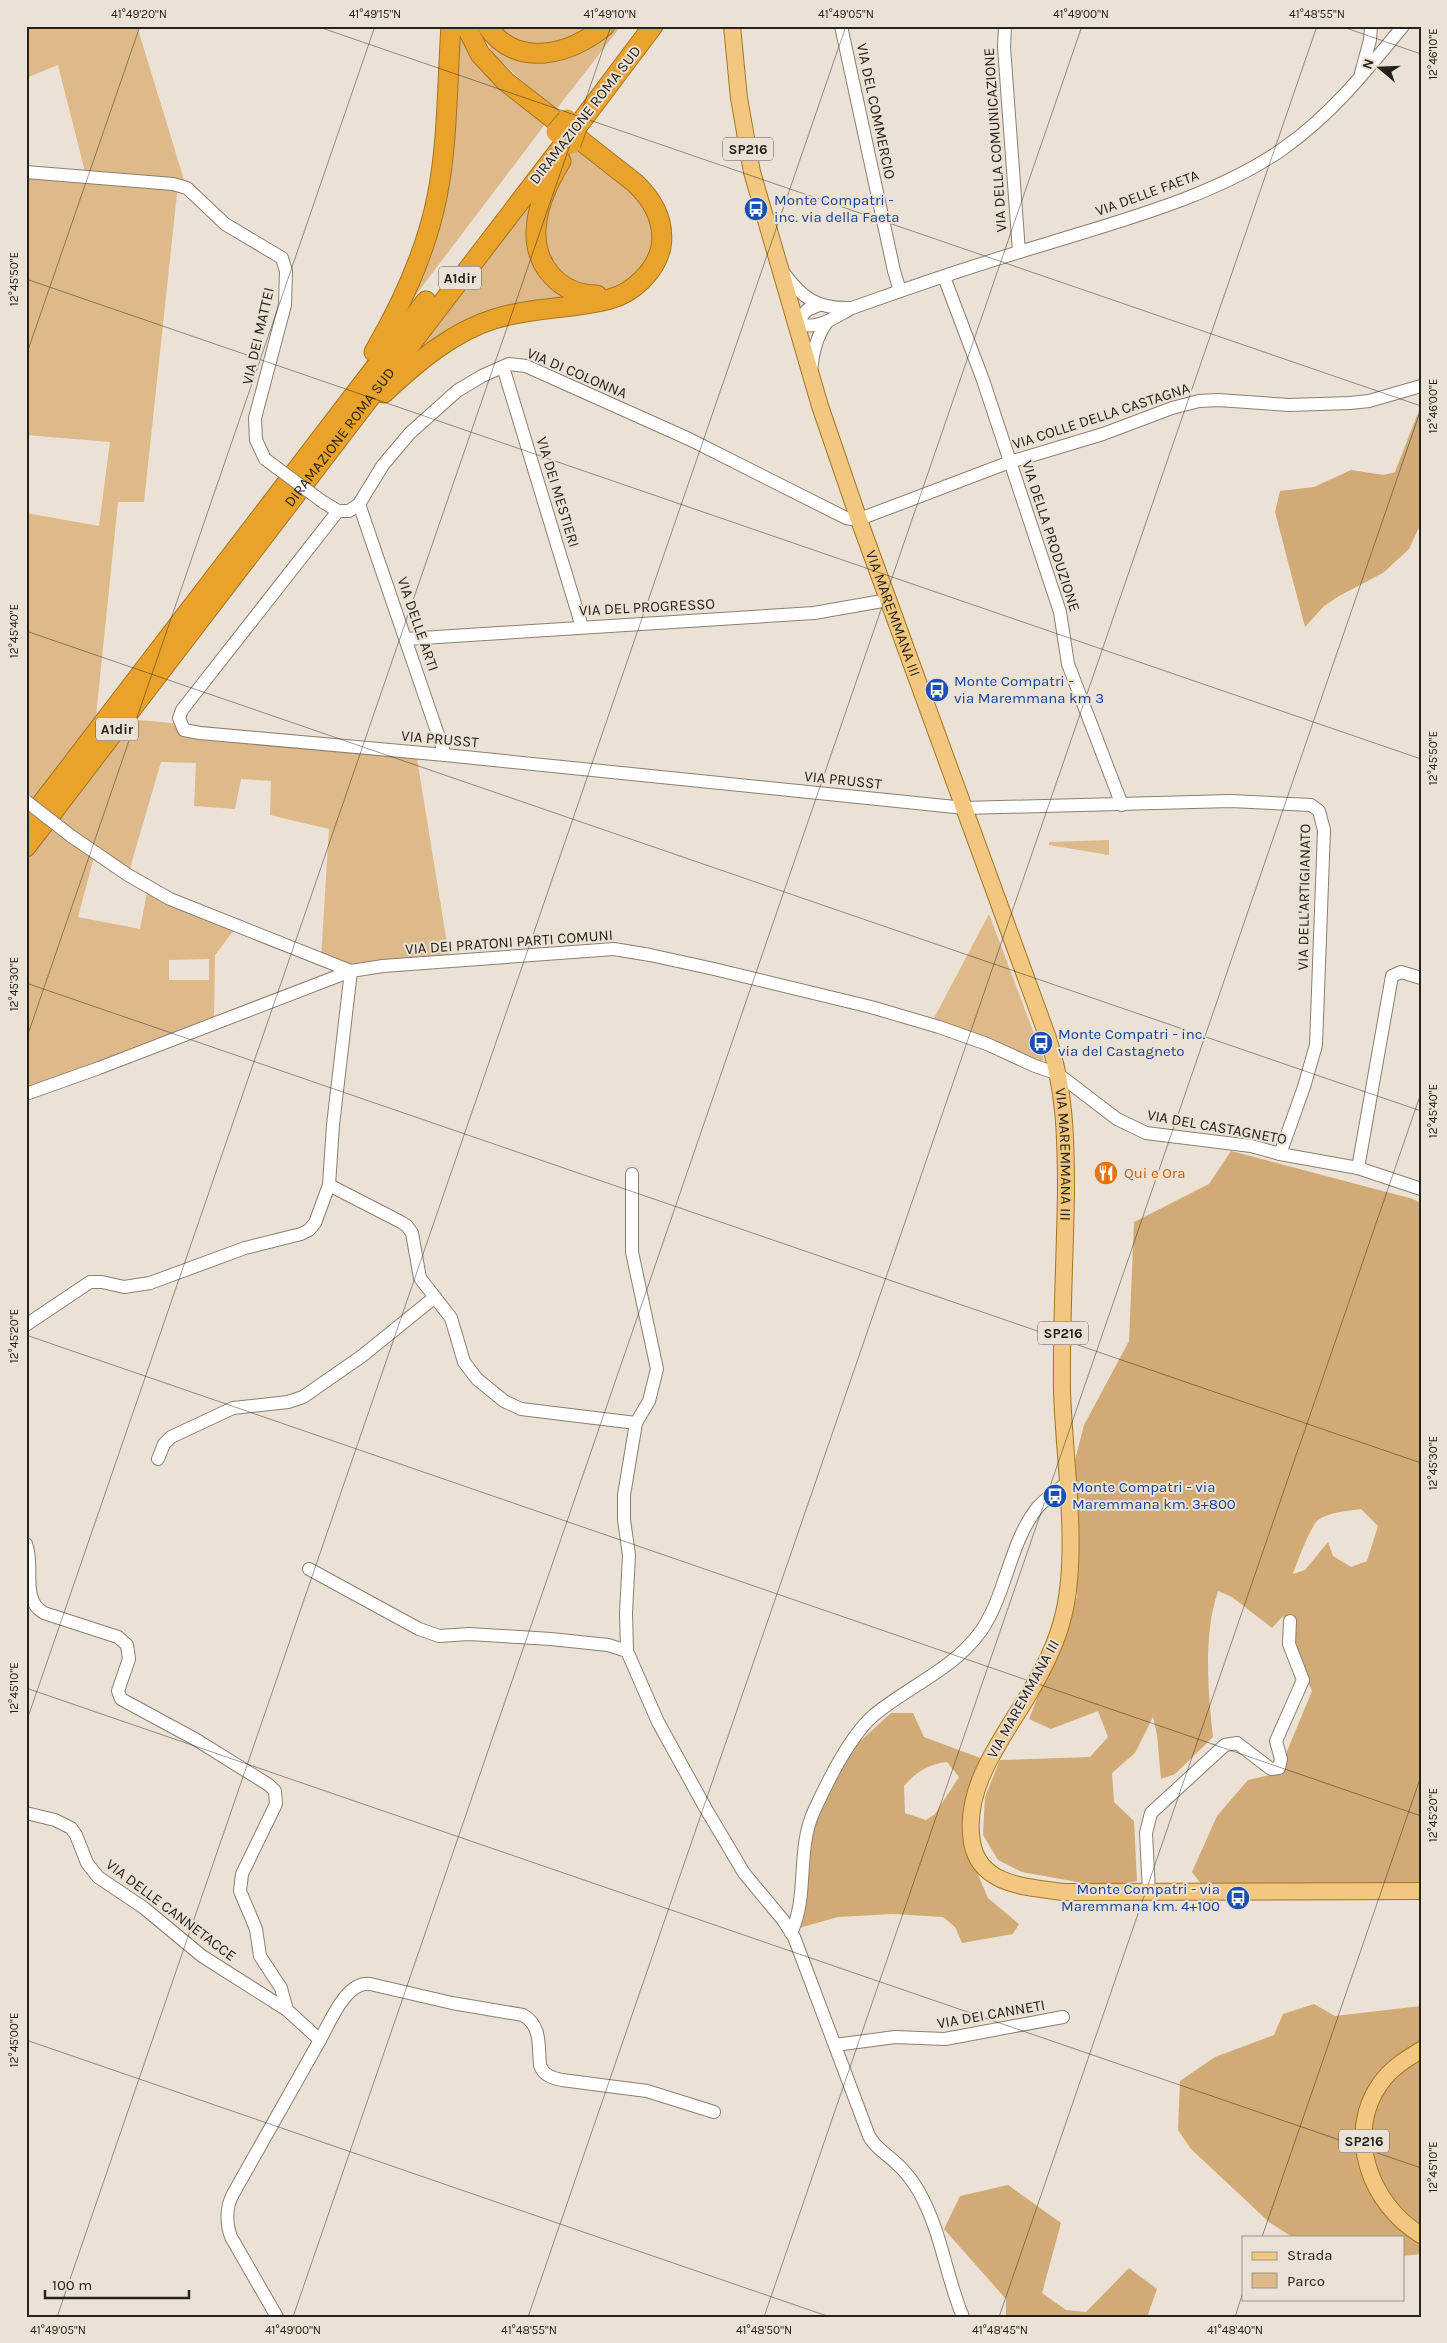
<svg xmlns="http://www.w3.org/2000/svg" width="1447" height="2343" viewBox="0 0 1447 2343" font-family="Karla,sans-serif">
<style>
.green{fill:#deb98a;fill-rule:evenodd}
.forest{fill:#d2aa76;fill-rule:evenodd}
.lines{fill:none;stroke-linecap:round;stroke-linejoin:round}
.minor-casing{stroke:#897f73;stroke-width:14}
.major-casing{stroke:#a47525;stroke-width:18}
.highway-casing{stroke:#a47525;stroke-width:21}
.minor{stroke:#fff;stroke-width:12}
.major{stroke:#f2c77f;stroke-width:16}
.highway{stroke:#e9a22a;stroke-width:19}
.minor-bridge-casing{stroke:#897f73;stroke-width:14;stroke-linecap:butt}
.highway-bridge-casing{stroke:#a47525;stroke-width:21;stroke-linecap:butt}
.minor-bridge{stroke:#fff;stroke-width:12}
.highway-bridge{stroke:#e9a22a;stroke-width:19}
.ticks{fill:none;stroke:#25211d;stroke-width:1;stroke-opacity:0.45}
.labels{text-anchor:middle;stroke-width:4;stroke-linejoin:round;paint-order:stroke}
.shield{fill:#ebe1d4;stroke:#605b54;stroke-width:1}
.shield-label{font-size:14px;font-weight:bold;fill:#25211d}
.street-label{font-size:15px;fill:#25211d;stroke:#ebe1d4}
.transit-label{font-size:15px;fill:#164399;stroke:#ebe1d4;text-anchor:start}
.food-label{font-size:15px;fill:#c56008;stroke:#ebe1d4;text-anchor:start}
.neatline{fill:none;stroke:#25211d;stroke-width:2}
.ticks-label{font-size:12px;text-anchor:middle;fill:#25211d}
</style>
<rect width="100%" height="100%" fill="#ebe1d4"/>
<!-- green -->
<g class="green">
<path d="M26 26H137L184 180 178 184 144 502H118L96 716 415 746 450 962 351 971 321 959 329 829 270 815 271 781 241 779 235 809 194 806 196 763 161 762 128 875 95 853 78 917 140 929 148 887 237 926 215 955 214 1023 26 1094V513L99 526 110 442 26 435V172L86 176 58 65 26 78ZM209 959V980H169V960Z"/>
<path d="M458 26C462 36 466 46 471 55 488 83 518 107 546 123L402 313 421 263Z"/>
<polygon points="478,26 509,55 611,26 621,26 555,111 493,54"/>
<path d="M498 26H593C584 31 573 40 562 43 539 48 514 44 498 26Z"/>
<polygon points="576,146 633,190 651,218 653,241 645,264 629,280 607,290 595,291 564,280 540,243 539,229 562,164"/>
<polygon points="537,193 532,214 566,294 565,298 418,350"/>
<polygon points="1109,840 1109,855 1049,845 1049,842"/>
<polygon points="989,914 1044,1060 1037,1063 933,1020"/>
</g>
<!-- forest -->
<g class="forest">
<polygon points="1421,397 1421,523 1409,549 1383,573 1339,596 1324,606 1305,627 1275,512 1280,491 1314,487 1351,470 1384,475 1395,472 1421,405"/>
<path d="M1231 1151 1413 1199 1421 1203V1884L1202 1885 1192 1872 1217 1816 1248 1780 1278 1773 1312 1691 1289 1637 1283 1616 1272 1628 1232 1597 1218 1591C1203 1635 1208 1691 1213 1737L1175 1774 1161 1779 1157 1735 1153 1717 1135 1753 1112 1773 1114 1802 1134 1821 1137 1881 1105 1887 1022 1872 998 1860 983 1835 985 1797 1000 1760 1090 1757 1108 1737 1098 1711 1051 1729 1029 1719 1077 1597 1075 1460 1084 1425 1129 1341 1134 1222 1209 1184ZM1361 1509 1378 1526 1367 1561 1351 1567 1333 1556 1328 1542 1305 1570 1293 1574C1297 1563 1310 1527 1318 1520 1329 1512 1348 1511 1361 1509Z"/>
<path d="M891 1713H913L924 1737 983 1759 965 1806 963 1832 970 1856 988 1898 1019 1924 1013 1934 962 1943 955 1927 943 1917 893 1914 838 1917 799 1928 808 1835 825 1793 856 1745ZM947 1762 959 1777 935 1814 926 1820 905 1813 904 1786C916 1772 929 1764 947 1762Z"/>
<polygon points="1314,2004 1335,2016 1421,2006 1421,2254 1403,2256 1403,2237 1292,2237 1269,2222 1191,2149 1178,2130 1180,2081 1215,2057 1274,2035 1283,2014"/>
<polygon points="1008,2185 1061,2223 1042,2293 1066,2310 1086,2312 1129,2268 1157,2289 1147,2317 1006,2317 1006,2299 944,2229 960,2196"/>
</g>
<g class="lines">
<!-- minor casing -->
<g class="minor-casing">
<g id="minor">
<polyline points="841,26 894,271 900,291"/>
<polyline points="1005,26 1004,47 1019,252"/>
<polyline points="1361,73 1370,40 1371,26"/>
<polyline points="26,172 173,184 187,188 225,224 282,258 286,271 285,305 255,418 256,440 265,459"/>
<path d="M783 272C802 298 817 309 850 308"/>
<polyline points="944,277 983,380 1060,612 1068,664 1122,805"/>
<path d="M819 305 807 310 797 322C815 333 836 316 852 308 916 285 981 263 1046 244 1123 220 1218 195 1284 148 1331 115 1367 70 1403 26"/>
<polyline points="503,367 582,627"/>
<path d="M811 371C813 353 816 337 827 322"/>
<polyline points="323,502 338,511 349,511 359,504 383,465 410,433 457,391 482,376 509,364 526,366 689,439 846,518 857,520 1010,462 1103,434 1172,408 1199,401 1218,400 1289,405 1350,403 1369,401 1421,386"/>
<polyline points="359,504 445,755"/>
<polyline points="338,511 182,710 179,718 184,730 200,733 445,755 965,808 1231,801 1311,805 1319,811 1324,830 1316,1045 1304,1087 1280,1154"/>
<polyline points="406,639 814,613 888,600"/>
<polyline points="71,836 128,875 170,899 351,971"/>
<polyline points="351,971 333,1125 329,1185 401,1222 407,1226 412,1233 420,1278 451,1318 464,1362 477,1379 504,1401 521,1409 636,1423"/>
<polyline points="26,1094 99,1068 351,971 383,966 614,949 650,955 714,969 871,1007 939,1027 987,1044 1035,1066 1058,1074 1117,1119 1146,1133 1251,1146 1280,1154 1358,1168 1421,1189"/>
<polyline points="1358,1168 1392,976 1401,972 1421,978"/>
<path d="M632 1174V1252L657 1369 649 1401 636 1423 624 1495V1520L629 1555 626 1613 627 1651 658 1722 706 1809 744 1873 783 1920 794 1937 869 2136C875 2148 887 2154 896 2163 905 2171 912 2180 918 2190 942 2232 945 2274 963 2317"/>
<polyline points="26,1325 90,1282 102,1282 124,1287 150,1283 245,1248 301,1234 309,1230 315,1223 329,1185"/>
<polyline points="158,1459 164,1444 171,1437 233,1408 288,1402 303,1397 362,1356 435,1297"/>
<path d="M26 1544C35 1566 20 1600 44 1613L118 1637 127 1645 129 1659 118 1691 121 1699 195 1739 269 1785 275 1791 276 1804 242 1874 240 1891 256 1929 260 1956 281 1988 287 2010 320 2040C330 2022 346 1981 370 1984L452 2003 523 2015C542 2026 538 2046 540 2065 543 2075 552 2078 562 2080L647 2091 714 2112"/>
<polyline points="309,1569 419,1629 439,1636 469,1634 551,1639 608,1645 627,1651"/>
<polyline points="26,1813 55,1820 71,1828 76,1835 87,1863 98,1877 144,1908 202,1956 287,2010"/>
<polyline points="1149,1892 1146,1833 1151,1813 1225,1745 1237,1743 1271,1769 1279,1768 1281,1759 1276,1741 1303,1680 1289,1644 1290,1621"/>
<path d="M791 1933C809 1896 796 1850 814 1811 828 1781 849 1737 874 1715 909 1686 954 1669 981 1631 1007 1593 1009 1543 1038 1507 1046 1498 1057 1491 1067 1483"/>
<polyline points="835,2045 895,2037 945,2039 1063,2017"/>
<path d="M277 2317 231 2237C226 2223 226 2207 233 2194L320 2040"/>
</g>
</g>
<!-- major casing -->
<g class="major-casing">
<g id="major">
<path id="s1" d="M732 26 739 98 752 172 820 406 859 520 1048 1038C1065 1089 1066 1139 1066 1192 1065 1259 1061 1325 1062 1391 1064 1459 1079 1548 1064 1613 1057 1644 1042 1672 1026 1699 1000 1742 963 1789 972 1842 979 1886 1028 1887 1063 1892L1421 1891"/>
<path d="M1421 2050C1406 2059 1390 2069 1380 2084 1344 2135 1371 2205 1421 2235"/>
</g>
</g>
<!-- highway casing -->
<g class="highway-casing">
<g id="highway">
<path d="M487 26C517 70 571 54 605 26"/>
<polyline points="577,127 653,26"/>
<path d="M561 161C541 194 521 242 552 276 564 289 579 295 597 295"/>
<path d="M374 352C402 304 426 252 437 197 448 142 447 83 451 26"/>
<path d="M384 393C416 363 452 332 494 319 532 307 573 309 610 299 633 293 656 271 661 247 665 221 653 200 635 183L505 81 480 54 466 26"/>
<polyline points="26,824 426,301"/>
<path id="s2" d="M26 847 567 140"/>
</g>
</g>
<!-- minor -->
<use href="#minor" class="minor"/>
<!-- major -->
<use href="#major" class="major"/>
<!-- highway -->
<use href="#highway" class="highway"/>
<!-- minor-bridge casing -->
<g class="minor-bridge-casing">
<g id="minor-bridge">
<polyline points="265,459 323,502"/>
<polyline points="26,801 71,836"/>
</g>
</g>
<!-- highway-bridge casing -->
<g class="highway-bridge-casing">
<g id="highway-bridge">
<polyline points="556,132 567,119"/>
<polyline points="571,144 577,127"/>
</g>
</g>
<!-- minor-bridge -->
<use href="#minor-bridge" class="minor-bridge"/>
<!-- highway-bridge -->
<use href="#highway-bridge" class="highway-bridge"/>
</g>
<!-- ticks -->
<path class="ticks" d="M316 26 1421 406M1340 26 1421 54M26 279 1421 759M26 356 140 26M26 631 1421 1111M26 983 1421 1463M26 1040 375 26M26 1335 1421 1816M26 1688 1421 2168M26 1723 611 26M26 2040 830 2317M1262 2237 1421 1776M57 2317 846 26M293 2317 1082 26M528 2317 1317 26M764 2317 1421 409M999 2317 1421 1093M1235 2317 1243 2292"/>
<!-- icons -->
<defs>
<g id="bus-disc" transform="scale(1.25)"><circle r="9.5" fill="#1a4fb4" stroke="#ebe1d4"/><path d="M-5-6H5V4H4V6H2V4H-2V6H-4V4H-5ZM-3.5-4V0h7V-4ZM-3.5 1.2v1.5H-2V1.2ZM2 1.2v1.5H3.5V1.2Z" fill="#fff"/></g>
<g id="restaurant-disc" transform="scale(1.25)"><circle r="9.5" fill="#e8710a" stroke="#ebe1d4"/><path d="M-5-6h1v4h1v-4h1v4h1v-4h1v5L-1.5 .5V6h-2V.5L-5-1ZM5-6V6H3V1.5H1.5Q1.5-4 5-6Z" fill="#fff"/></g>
</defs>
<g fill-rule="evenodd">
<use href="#bus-disc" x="756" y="209"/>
<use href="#bus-disc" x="937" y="690"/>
<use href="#bus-disc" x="1041" y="1043"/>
<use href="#restaurant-disc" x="1106" y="1173"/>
<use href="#bus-disc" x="1055" y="1496"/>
<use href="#bus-disc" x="1238" y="1898"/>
</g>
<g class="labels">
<!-- shield labels -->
<g class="shield">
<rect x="723" y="137.5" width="50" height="23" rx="4"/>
<rect x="439" y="266.5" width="42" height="23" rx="4"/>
<rect x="96" y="717.5" width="42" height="23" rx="4"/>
<rect x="1038" y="1321.5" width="50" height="23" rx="4"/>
<rect x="1339" y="2129.5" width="50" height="23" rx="4"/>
</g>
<g class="shield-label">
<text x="748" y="154">SP216</text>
<text x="460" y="283">A1dir</text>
<text x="117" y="734">A1dir</text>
<text x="1063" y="1338">SP216</text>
<text x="1364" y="2146">SP216</text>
</g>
<!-- street labels -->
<g class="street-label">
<text transform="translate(876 111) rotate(78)" y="5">VIA DEL COMMERCIO</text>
<text transform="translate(585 115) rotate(-52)" y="5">DIRAMAZIONE ROMA SUD</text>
<text transform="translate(995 140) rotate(-94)" y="5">VIA DELLA COMUNICAZIONE</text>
<text transform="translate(1147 193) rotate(-20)" y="5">VIA DELLE FAETA</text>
<text transform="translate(258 336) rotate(-77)" y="5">VIA DEI MATTEI</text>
<text transform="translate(577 373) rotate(23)" y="5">VIA DI COLONNA</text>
<text transform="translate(1101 416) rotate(-18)" y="5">VIA COLLE DELLA CASTAGNA</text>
<text dy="5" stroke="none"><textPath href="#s2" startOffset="516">DIRAMAZIONE ROMA SUD</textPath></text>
<text transform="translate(558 492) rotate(73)" y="5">VIA DEI MESTIERI</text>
<text transform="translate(1051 536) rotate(72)" y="5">VIA DELLA PRODUZIONE</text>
<text transform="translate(647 607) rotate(-3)" y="5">VIA DEL PROGRESSO</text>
<text dy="5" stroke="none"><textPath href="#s1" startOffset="611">VIA MAREMMANA III</textPath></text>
<text transform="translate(418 624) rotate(71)" y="5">VIA DELLE ARTI</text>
<text transform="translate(440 739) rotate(5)" y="5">VIA PRUSST</text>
<text transform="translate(843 780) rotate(6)" y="5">VIA PRUSST</text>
<text transform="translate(1304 897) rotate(-89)" y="5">VIA DELL'ARTIGIANATO</text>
<text transform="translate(509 942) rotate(-4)" y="5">VIA DEI PRATONI PARTI COMUNI</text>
<text transform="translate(1217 1127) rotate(10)" y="5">VIA DEL CASTAGNETO</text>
<text dy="5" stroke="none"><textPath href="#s1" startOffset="1181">VIA MAREMMANA III</textPath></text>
<text transform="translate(1023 1699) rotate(-61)" y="5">VIA MAREMMANA III</text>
<text transform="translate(171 1910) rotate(37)" y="5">VIA DELLE CANNETACCE</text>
<text transform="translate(991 2014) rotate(-10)" y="5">VIA DEI CANNETI</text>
</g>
<!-- transit labels -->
<g class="transit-label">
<text x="774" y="205">Monte Compatri -<tspan x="774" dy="17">inc. via della Faeta</tspan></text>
<text x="954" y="686">Monte Compatri -<tspan x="954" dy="17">via Maremmana km 3</tspan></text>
<text x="1058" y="1039">Monte Compatri - inc.<tspan x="1058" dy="17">via del Castagneto</tspan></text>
<text x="1072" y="1492">Monte Compatri - via<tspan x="1072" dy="17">Maremmana km. 3+800</tspan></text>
<text x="1220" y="1894" text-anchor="end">Monte Compatri - via<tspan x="1220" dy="17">Maremmana km. 4+100</tspan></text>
</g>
<!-- food labels -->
<g class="food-label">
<text x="1124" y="1178">Qui e Ora</text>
</g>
</g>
<!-- border -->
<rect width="1447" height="2343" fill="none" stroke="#ebe1d4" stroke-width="55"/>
<!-- legend -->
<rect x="1242" y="2236" width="162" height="65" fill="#ebe1d4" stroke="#9c948b"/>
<rect x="1252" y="2252" width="25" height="8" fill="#f2c77f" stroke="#9c948b"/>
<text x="1287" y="2260" font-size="15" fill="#25211d">Strada</text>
<rect x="1252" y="2273" width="25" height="15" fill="#deb98a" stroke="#9c948b"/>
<text x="1287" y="2286" font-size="15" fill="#25211d">Parco</text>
<!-- north arrow -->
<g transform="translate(1380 68) rotate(289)" stroke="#ebe1d4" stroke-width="4" paint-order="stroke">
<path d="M0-4L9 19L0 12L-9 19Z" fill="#25211d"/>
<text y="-8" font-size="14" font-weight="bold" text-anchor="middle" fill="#25211d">N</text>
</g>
<!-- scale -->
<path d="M45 2290v8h144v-8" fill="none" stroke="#25211d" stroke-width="2.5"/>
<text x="52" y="2290" font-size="15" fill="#25211d" stroke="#ebe1d4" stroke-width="4" paint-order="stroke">100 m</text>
<rect x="28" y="28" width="1392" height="2288" class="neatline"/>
<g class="ticks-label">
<text x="139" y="18">41°49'20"N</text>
<text x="375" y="18">41°49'15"N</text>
<text x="610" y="18">41°49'10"N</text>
<text x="846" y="18">41°49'05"N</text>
<text x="1081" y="18">41°49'00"N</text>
<text x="1317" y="18">41°48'55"N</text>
<text transform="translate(1433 54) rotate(-90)" y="4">12°46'10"E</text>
<text transform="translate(14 279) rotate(-90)" y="4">12°45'50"E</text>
<text transform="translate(1433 406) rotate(-90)" y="4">12°46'00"E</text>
<text transform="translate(14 631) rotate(-90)" y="4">12°45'40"E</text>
<text transform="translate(1433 758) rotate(-90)" y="4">12°45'50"E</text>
<text transform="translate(14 984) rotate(-90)" y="4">12°45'30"E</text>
<text transform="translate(1433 1111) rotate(-90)" y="4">12°45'40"E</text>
<text transform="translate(14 1336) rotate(-90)" y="4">12°45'20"E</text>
<text transform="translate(1433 1463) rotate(-90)" y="4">12°45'30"E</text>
<text transform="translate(14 1688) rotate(-90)" y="4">12°45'10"E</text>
<text transform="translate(1433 1815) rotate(-90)" y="4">12°45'20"E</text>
<text transform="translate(14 2040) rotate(-90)" y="4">12°45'00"E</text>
<text transform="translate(1433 2167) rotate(-90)" y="4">12°45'10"E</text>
<text x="58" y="2334">41°49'05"N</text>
<text x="293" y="2334">41°49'00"N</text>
<text x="529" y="2334">41°48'55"N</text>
<text x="764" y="2334">41°48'50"N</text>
<text x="1000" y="2334">41°48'45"N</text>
<text x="1235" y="2334">41°48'40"N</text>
</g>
</svg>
